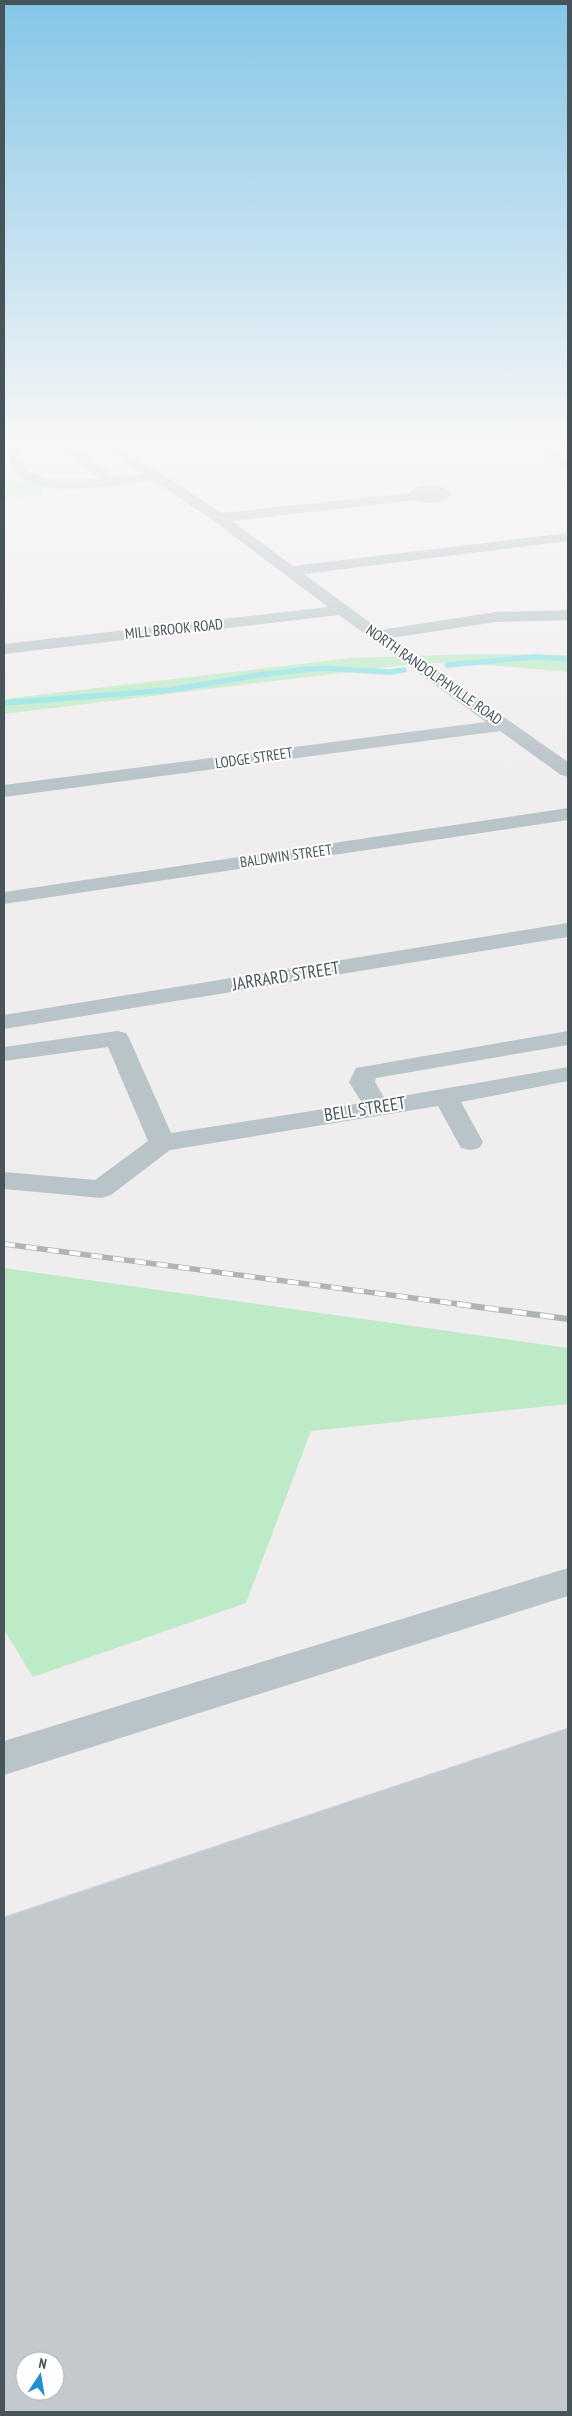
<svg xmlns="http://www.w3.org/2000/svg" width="572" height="2416" viewBox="0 0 572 2416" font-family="'PT Sans Narrow',sans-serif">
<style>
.green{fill:#beebc7}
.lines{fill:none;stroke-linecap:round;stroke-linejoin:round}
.stream-far1{stroke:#8ee2e5;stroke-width:4.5}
.stream{stroke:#8ee2e5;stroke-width:5.5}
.building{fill:#c4c9cd;stroke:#d1d5d8;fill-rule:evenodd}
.minor{fill:#b9c4c9;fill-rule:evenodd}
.rail-far1-casing{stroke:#b0b4b7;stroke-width:5.5}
.rail-casing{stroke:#b0b4b7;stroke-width:6}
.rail-far1{stroke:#fff;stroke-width:4;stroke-dasharray:11;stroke-linecap:butt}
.rail{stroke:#fff;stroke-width:4.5;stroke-dasharray:14;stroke-linecap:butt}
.labels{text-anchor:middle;stroke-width:4;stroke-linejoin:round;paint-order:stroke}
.far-street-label{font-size:15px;fill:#475459;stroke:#fff}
.street-label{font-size:18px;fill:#475459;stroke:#fff}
</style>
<rect width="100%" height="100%" fill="#f0edee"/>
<!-- green -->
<g class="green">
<polygon points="4,477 40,487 42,494 4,499"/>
<polygon points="476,654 568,655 568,672 453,662 406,665 4,714 4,699 350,658"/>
<polygon points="4,1268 568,1348 568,1404 311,1431 246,1603 33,1677 4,1630"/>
</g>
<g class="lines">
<!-- stream-far1 -->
<polyline class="stream-far1" points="532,657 537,657"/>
<!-- stream -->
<g class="stream">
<polyline points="447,665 534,657 568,659"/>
<polyline points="4,703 170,690 265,674 320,668 389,672 404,670"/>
</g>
</g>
<!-- building -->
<path class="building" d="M568 1728V2412H4V1917ZM25 2361H55V2391H25Z"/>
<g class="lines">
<!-- minor -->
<g class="minor">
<path d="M5 442H18L27 471 49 479H100L54 442H68L115 477 143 474 98 442H113L222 513 410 493C419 481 443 483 452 494 443 505 428 504 415 500L232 521 293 566 568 533V541L304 574 380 630 496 612 568 610V620L496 622 391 638 568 762V777L561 775 500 731 4 797V785L486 722 339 615 4 654V644L328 607 214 521 153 480C123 485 34 500 14 473Z"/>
<polygon points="529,442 544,442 568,460 568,470 563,469"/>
<polygon points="568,808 568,820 4,904 4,892"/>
<polygon points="568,923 568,937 4,1029 4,1015"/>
<polygon points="117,1031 126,1033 129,1038 171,1133 362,1103 349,1082 356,1068 568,1031 568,1045 376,1078 375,1082 385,1099 568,1067 568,1081 461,1102 483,1142 479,1148 470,1150 461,1148 438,1106 170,1150 111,1195 101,1198 4,1189 4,1172 95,1180 148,1141 108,1047 4,1061 4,1047"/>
<polygon points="568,1568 568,1596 4,1775 4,1741"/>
</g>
<!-- rail-far1 casing -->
<g class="rail-far1-casing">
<polyline id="rail-far1" points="4,1244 466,1305"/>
</g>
<!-- rail casing -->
<g class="rail-casing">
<polyline id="rail" points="457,1304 568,1319"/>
</g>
<!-- rail-far1 -->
<use href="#rail-far1" class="rail-far1"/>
<!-- rail -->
<use href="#rail" class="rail"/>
</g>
<!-- sky -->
<linearGradient id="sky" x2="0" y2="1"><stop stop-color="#84c6e7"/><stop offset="0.57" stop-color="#f8f7f7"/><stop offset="1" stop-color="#f8f7f7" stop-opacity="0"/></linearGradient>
<rect width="572" height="780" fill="url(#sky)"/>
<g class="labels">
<!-- far-street labels -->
<g class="far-street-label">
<text transform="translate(174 629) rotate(-6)" y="5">MILL BROOK ROAD</text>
<text transform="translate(434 675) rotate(35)" y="5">NORTH RANDOLPHVILLE ROAD</text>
<text transform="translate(254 758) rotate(-8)" y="5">LODGE STREET</text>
<text transform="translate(286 856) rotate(-8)" y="5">BALDWIN STREET</text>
</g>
<!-- street labels -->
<g class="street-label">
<text transform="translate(286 976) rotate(-9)" y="6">JARRARD STREET</text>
<text transform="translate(365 1109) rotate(-9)" y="6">BELL STREET</text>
</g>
</g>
<!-- border -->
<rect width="572" height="2416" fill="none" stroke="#475459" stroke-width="10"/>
<!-- north arrow -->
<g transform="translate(40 2376) rotate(12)"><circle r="24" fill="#ffffff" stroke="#b5bbbd"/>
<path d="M0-4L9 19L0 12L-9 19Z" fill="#268fd1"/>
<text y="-8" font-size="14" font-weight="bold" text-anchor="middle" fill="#475459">N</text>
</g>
</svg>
